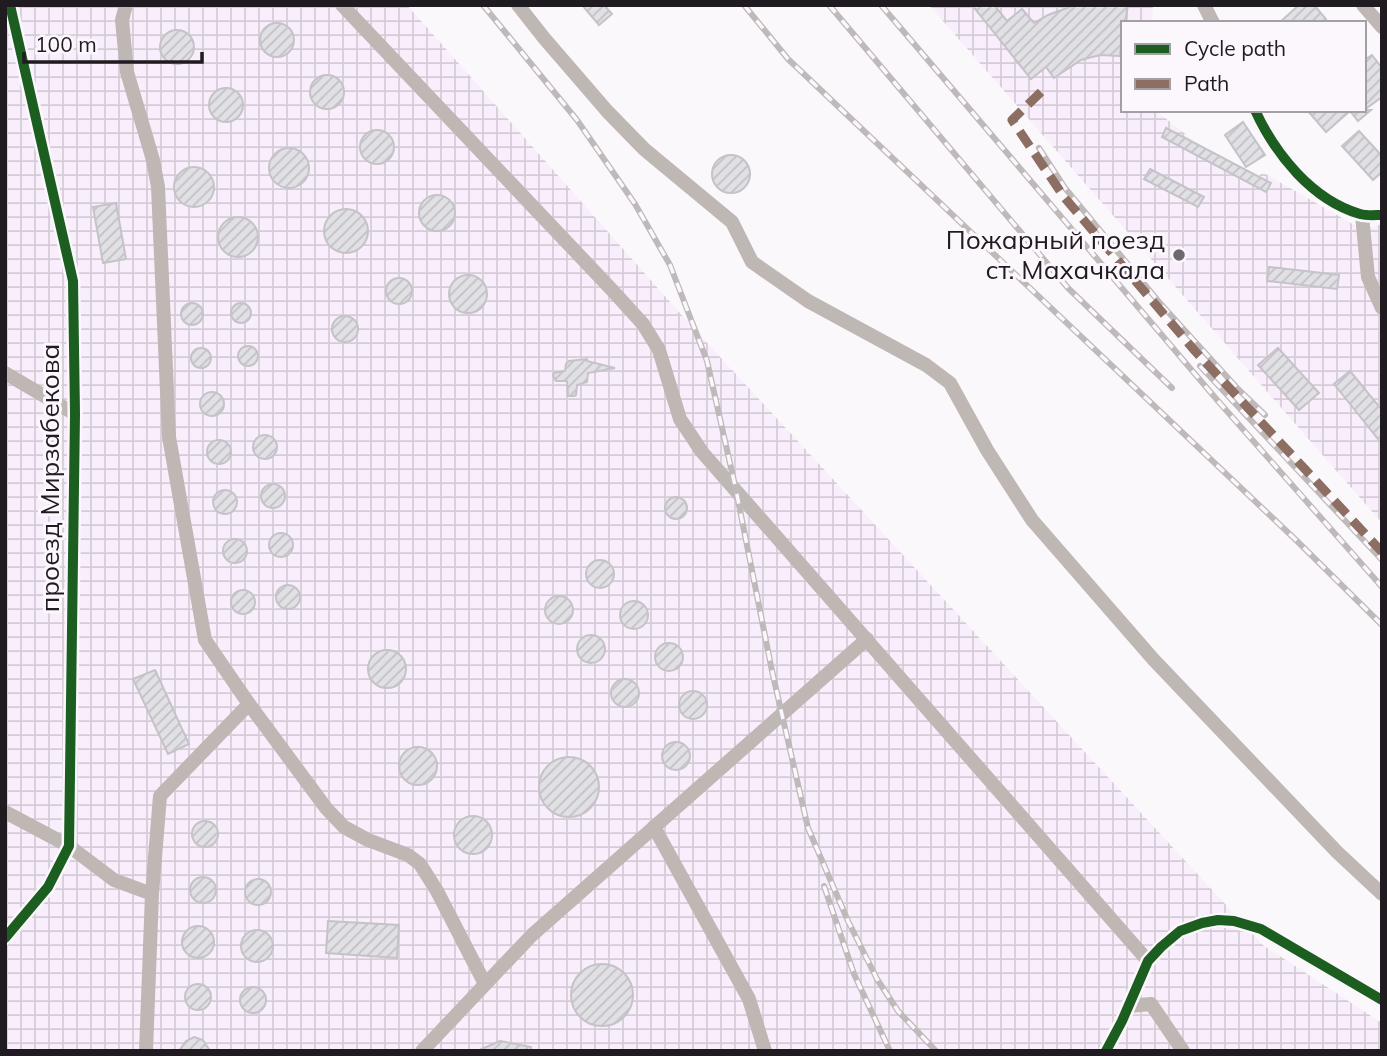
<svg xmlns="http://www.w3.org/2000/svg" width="1387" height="1056" viewBox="0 0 1387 1056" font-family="Mulish,sans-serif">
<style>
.industrial{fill:url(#industrial-grid)}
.building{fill:url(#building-hatch);stroke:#c5c3c8;stroke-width:2}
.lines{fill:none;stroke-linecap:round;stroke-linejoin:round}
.minor{stroke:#bfb7b4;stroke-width:14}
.rail-casing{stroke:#bfb9ba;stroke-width:6}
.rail{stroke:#fcf7fd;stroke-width:3.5;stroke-dasharray:10;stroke-linecap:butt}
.quiet{stroke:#8d6e63;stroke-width:9;stroke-dasharray:18 9;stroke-linecap:butt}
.cycleway-casing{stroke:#fcf7fd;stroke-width:15}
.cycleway{stroke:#1b5e20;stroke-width:10}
.poi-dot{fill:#6d686e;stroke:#fcf7fd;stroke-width:2.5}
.labels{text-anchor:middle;stroke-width:6;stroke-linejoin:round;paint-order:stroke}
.poi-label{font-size:26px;fill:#201b21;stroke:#fcf7fd;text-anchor:end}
.street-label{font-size:26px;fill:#201b21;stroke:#fcf7fd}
</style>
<defs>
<pattern id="industrial-grid" width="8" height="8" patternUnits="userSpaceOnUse" patternTransform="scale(1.75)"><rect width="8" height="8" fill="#f9eefb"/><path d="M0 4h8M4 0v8" fill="none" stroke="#d5ccd7"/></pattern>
<pattern id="building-hatch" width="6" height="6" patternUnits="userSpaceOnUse" patternTransform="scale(1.75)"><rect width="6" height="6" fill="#e1e0e5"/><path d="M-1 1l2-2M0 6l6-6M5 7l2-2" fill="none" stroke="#c1c0c4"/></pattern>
</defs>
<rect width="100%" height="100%" fill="#fbf8fc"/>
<!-- industrial -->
<g class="industrial">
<polygon points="5,5 407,5 686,320 1263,945 1382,1023 1382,1051 5,1051"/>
<polygon points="929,5 1153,5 1152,23 1123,23 1123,110 1155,110 1216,158 1256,180 1262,172 1363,230 1382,224 1382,523"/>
</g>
<!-- building -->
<g class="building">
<polygon points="582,5 604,5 612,14 599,25"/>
<polygon points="972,5 994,5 1007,21 1022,9 1034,23 1048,15 1075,5 1128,5 1125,23 1123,23 1120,56 1100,55 1081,60 1054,78 1046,67 1031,79"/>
<polygon points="1299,5 1314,5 1326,19 1321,23 1279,23"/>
<circle cx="277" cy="40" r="17"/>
<circle cx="177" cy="47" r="17"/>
<polygon points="1372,55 1382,68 1382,97 1364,110 1364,60"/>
<circle cx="327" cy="92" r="17"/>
<circle cx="226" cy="105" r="17"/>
<polygon points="1307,110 1371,110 1358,121 1350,111 1326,132"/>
<polygon points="1243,122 1265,155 1246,167 1225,135"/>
<polygon points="1166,128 1271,183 1266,192 1162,137"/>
<circle cx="377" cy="147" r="17"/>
<polygon points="1359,131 1382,156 1382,172 1373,180 1342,146"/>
<circle cx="289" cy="168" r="20"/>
<circle cx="731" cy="174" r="19"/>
<circle cx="194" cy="187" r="20"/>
<polygon points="1150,169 1204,197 1198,207 1144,179"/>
<circle cx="437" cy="213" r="18"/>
<polygon points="116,203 126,259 103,263 93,207"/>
<circle cx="346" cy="231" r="22"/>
<circle cx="238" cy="237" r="20"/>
<polygon points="1269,267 1339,275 1337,289 1267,281"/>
<circle cx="468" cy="294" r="19"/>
<circle cx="399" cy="291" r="13"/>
<circle cx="192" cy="314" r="11"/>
<circle cx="241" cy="313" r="10"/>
<circle cx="345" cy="329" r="13"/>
<circle cx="248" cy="356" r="10"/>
<polygon points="1278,348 1319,393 1299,410 1258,365"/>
<circle cx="201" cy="358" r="10"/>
<polygon points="587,359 587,361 615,368 588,373 587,382 577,385 576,395 574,396 568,396 567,381 556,381 553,376 554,373 565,371 566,364 569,361"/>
<polygon points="1350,371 1382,410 1382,444 1334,384"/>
<circle cx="212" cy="404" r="12"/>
<circle cx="265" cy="447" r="12"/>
<circle cx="219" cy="452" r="12"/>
<circle cx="273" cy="496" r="12"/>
<circle cx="225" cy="502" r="12"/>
<circle cx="676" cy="508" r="11"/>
<circle cx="281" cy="545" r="12"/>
<circle cx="235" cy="551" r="12"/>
<circle cx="600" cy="574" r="14"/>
<circle cx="288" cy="597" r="12"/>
<circle cx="243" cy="602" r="12"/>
<circle cx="559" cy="610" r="14"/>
<circle cx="634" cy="615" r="14"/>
<circle cx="591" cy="649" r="14"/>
<circle cx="669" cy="657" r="14"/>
<circle cx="387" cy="669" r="19"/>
<polygon points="155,670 189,744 168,754 133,679"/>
<circle cx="625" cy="693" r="14"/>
<circle cx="693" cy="705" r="14"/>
<circle cx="676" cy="756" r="14"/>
<circle cx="418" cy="766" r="19"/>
<circle cx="569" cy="787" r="30"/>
<circle cx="473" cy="835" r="19"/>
<circle cx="205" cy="834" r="13"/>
<circle cx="203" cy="890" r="13"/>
<circle cx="258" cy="892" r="13"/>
<polygon points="328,921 399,925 397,958 326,953"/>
<circle cx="198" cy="942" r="16"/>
<circle cx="257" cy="946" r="16"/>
<circle cx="602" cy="995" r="31"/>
<circle cx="198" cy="997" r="13"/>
<circle cx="253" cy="1000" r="13"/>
<polygon points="194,1037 203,1040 210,1051 179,1051 186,1041"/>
<polygon points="500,1041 531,1047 531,1051 477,1051"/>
</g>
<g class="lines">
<!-- minor -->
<g class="minor">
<polyline points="126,5 122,20 127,72 153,160 158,187 169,437 205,640 249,704 326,808 344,827 368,840 408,855 420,864 437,891 485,984"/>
<polyline points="342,5 612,290 643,324 659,350 680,419 702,452 1148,961"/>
<polyline points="518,5 544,38 607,111 644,149 732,222 752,262 808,301 926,365 950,383 987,450 1032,520 1153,659 1337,852 1382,894"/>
<polyline points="1204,5 1213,23"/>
<polyline points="1363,5 1382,27"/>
<path d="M1255 110C1275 154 1312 200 1360 214 1367 216 1375 215 1382 215"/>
<polyline points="1362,215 1368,277 1382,308"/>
<polyline points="5,373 75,414"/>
<polyline points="5,812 69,846 114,880 152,894"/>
<polyline points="654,827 749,999 765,1051"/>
<polyline points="5,938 48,887 69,846 75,414 73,281 10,5"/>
<polyline points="1129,1006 1151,1004 1183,1051"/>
<polyline points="146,1051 152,894 160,796 249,704"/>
<polyline points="422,1051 532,935 867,639"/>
<polyline points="1106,1051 1122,1021 1148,961 1161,947 1180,931 1202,923 1218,920 1234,921 1261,929 1382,1000"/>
</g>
<!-- rail casing -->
<g class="rail-casing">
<g id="rail">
<polyline points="483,5 577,120 635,204 670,265 707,361 736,490 772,671 808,828 848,921 877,979 898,1011 936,1051"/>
<polyline points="744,5 788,59 1297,541 1382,625"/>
<polyline points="829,5 1068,288 1172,388"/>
<polyline points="881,5 1218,401 1382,587"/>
<polyline points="1039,148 1065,188 1159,302 1238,389 1265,415"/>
<polyline points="1200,366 1382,560"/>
<polyline points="824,886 854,974 890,1051"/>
</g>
</g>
<!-- rail -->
<use href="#rail" class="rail"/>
<!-- quiet -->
<polyline class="quiet" points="1041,92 1012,120 1064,197 1195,351 1382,552"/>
<!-- cycleway casing -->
<g class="cycleway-casing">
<g id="cycleway">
<path d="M1255 110C1275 154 1312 200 1360 214 1367 216 1375 215 1382 215"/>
<polyline points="5,938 48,887 69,846 75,414 73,281 10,5"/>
<polyline points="1106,1051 1122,1021 1148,961 1161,947 1180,931 1202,923 1218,920 1234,921 1261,929 1382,1000"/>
</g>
</g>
<!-- cycleway -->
<use href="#cycleway" class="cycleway"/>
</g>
<!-- markers -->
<circle class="poi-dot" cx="1179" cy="255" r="7"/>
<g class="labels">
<!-- poi labels -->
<g class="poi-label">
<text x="1165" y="249">Пожарный поезд<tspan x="1165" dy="30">ст. Махачкала</tspan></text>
</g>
<!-- street labels -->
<g class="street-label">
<text transform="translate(50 478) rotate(-90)" y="9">проезд Мирзабекова</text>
</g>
</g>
<!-- border -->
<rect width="1387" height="1056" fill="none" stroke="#201b21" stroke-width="14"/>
<!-- legend -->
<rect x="1121" y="21" width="245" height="91" fill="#fcf7fd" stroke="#a49fa5" stroke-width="2"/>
<rect x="1135" y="44" width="35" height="10" fill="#1b5e20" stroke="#a49fa5" stroke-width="2"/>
<text x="1184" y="56" font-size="21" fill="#201b21">Cycle path</text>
<rect x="1135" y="79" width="35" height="10" fill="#8d6e63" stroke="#a49fa5" stroke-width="2"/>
<text x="1184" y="91" font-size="21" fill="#201b21">Path</text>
<!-- scale -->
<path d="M24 52v10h178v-10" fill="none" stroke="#201b21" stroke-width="3.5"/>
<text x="35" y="52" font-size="21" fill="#201b21" stroke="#fcf7fd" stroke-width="5" paint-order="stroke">100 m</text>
</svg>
